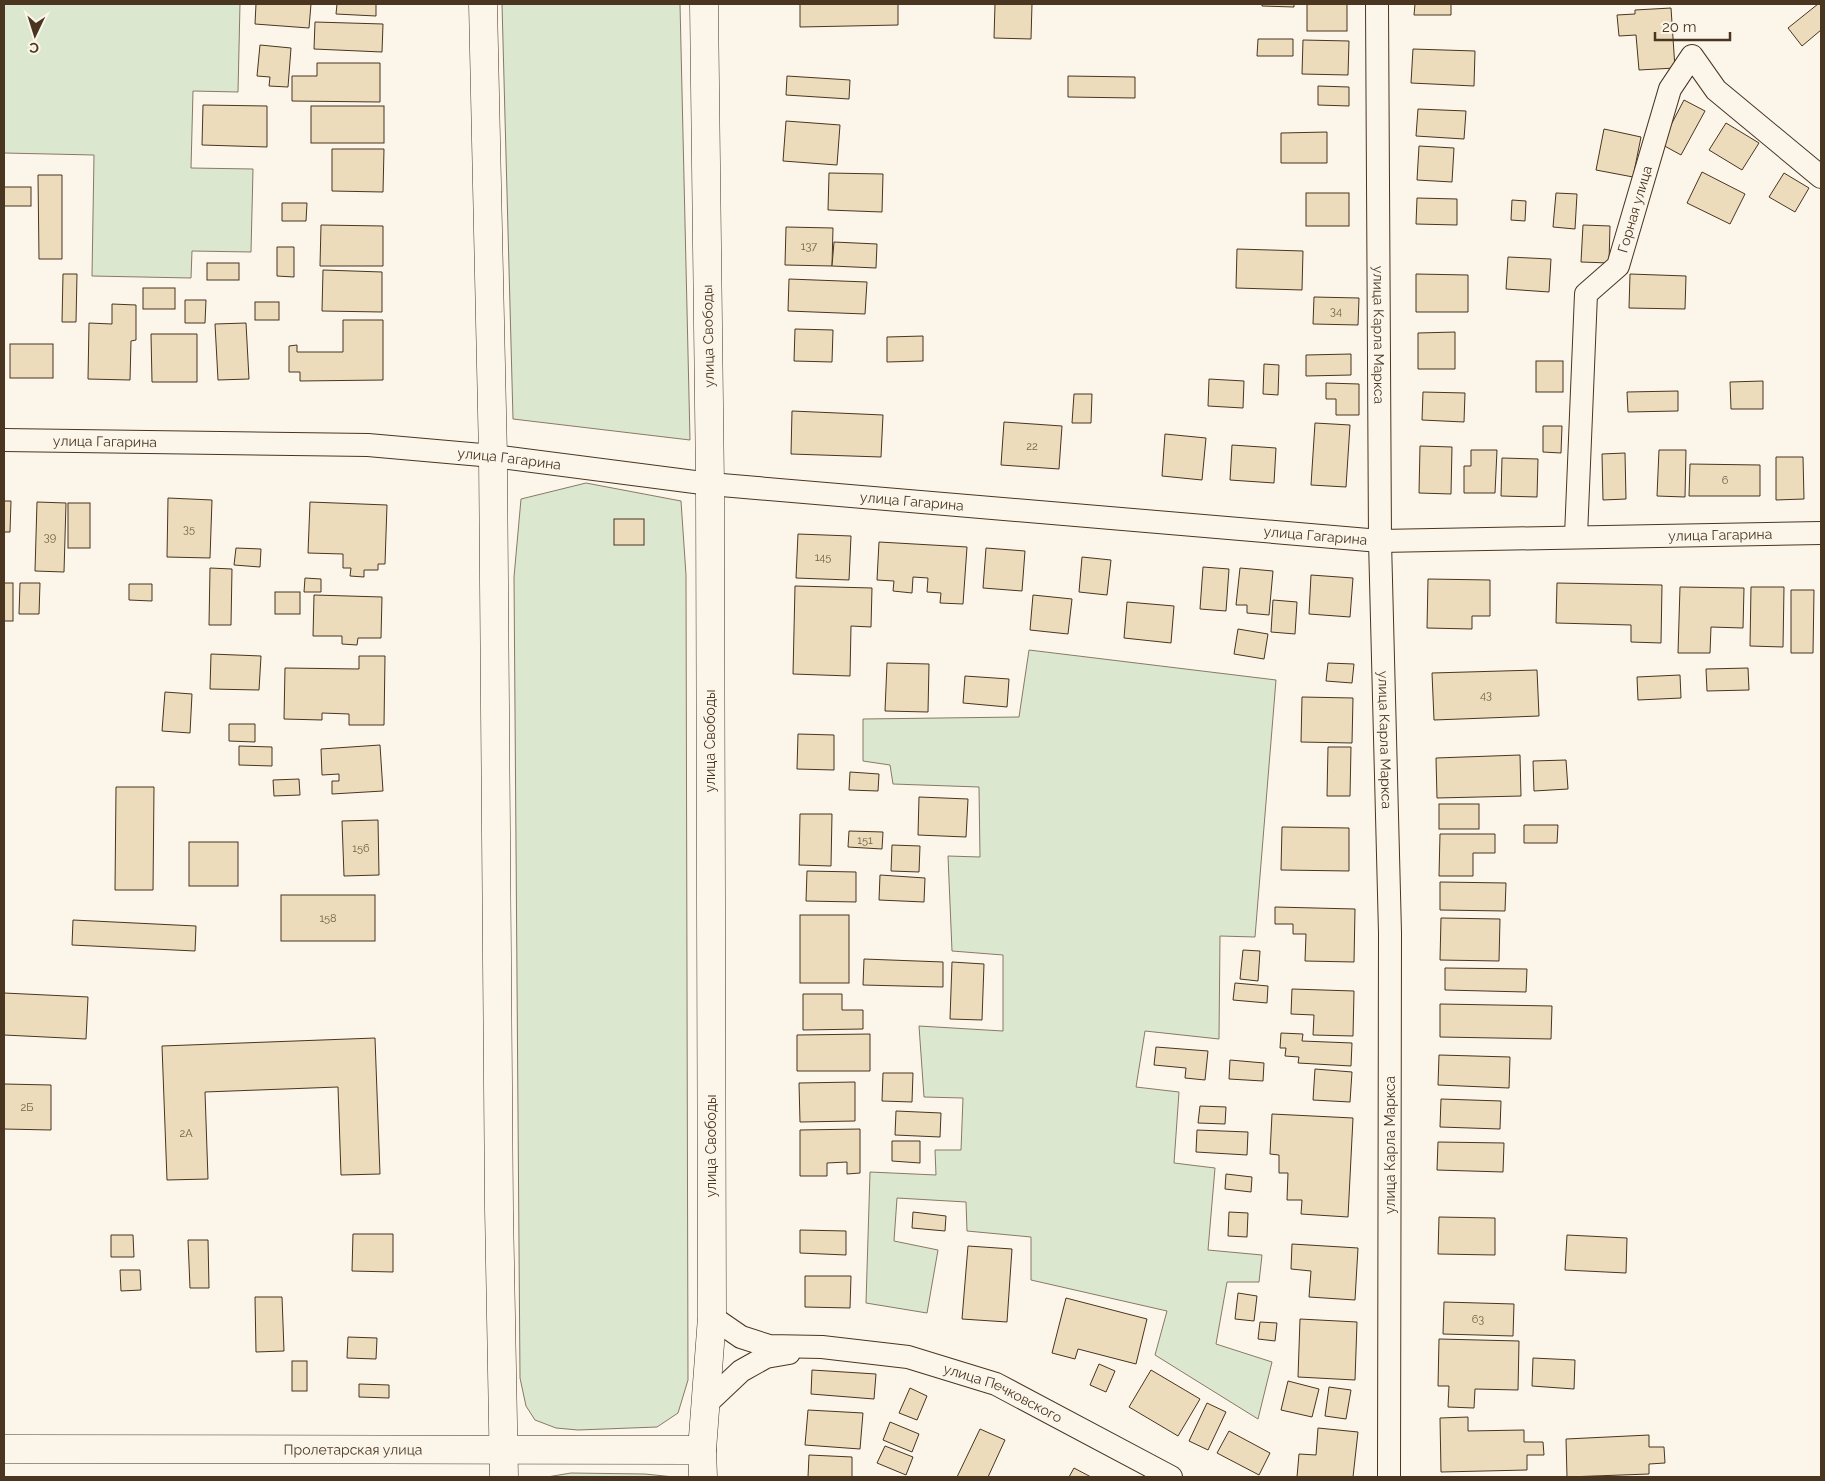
<svg xmlns="http://www.w3.org/2000/svg" width="1825" height="1481" viewBox="0 0 1825 1481" font-family="Raleway,sans-serif">
<style>
.green{fill:#dce7d0;stroke:#887966}
.building{fill:#ecdcbc;stroke:#4a3520}
.lines{fill:none;stroke-linecap:round;stroke-linejoin:round}
.minor-casing{stroke:#4a3520;stroke-width:24}
.tertiary-casing{stroke:#4a3520;stroke-width:29}
.secondary-casing{stroke:#4a3520;stroke-width:29}
.minor{stroke:#fbf6e9;stroke-width:22}
.tertiary{stroke:#fbf6e9;stroke-width:28}
.secondary{stroke:#fbf6e9;stroke-width:28}
.labels{text-anchor:middle;stroke-width:4;stroke-linejoin:round;paint-order:stroke}
.number-label{font-size:11px;fill:#725f47}
.street-label{font-size:14px;fill:#4a3520;stroke:#fbf6e9}
</style>
<rect width="100%" height="100%" fill="#fbf6e9"/>
<!-- green -->
<g class="green">
<polygon points="4,4 240,4 238,92 193,91 191,168 253,169 251,252 192,251 191,278 92,276 94,155 4,153"/>
<polygon points="502,4 680,4 690,440 513,419"/>
<polygon points="586,483 681,501 686,575 688,1380 678,1413 657,1427 578,1430 556,1428 535,1420 526,1406 520,1378 514,577 521,499"/>
<polygon points="1029,650 1276,680 1255,937 1220,936 1219,1039 1145,1031 1136,1087 1179,1092 1174,1163 1215,1168 1208,1250 1262,1255 1259,1282 1227,1282 1216,1344 1272,1362 1258,1419 1155,1355 1167,1311 1031,1280 1031,1237 967,1231 966,1202 897,1198 894,1241 938,1250 927,1313 866,1303 870,1172 936,1175 935,1150 961,1150 963,1098 924,1097 919,1026 1003,1031 1003,955 952,951 948,856 980,857 979,787 893,784 890,765 863,761 863,719 1019,717"/>
<polygon points="571,1473 645,1474 674,1477 547,1477"/>
</g>
<!-- building -->
<g class="building">
<polygon points="256,4 311,4 309,28 255,24"/>
<polygon points="337,4 376,4 376,16 336,14"/>
<polygon points="800,4 898,4 898,25 800,27"/>
<polygon points="995,4 1032,4 1031,39 994,38"/>
<polygon points="1262,4 1294,4 1294,7 1262,6"/>
<rect x="1307" y="4" width="40" height="27"/>
<polygon points="1415,4 1451,4 1451,15 1414,15"/>
<polygon points="1818,4 1821,4 1821,30 1802,46 1788,28"/>
<polygon points="1671,8 1675,68 1639,70 1636,35 1619,36 1617,15 1635,14 1635,10"/>
<polygon points="315,22 383,24 382,52 314,49"/>
<polygon points="1258,39 1293,39 1293,56 1257,56"/>
<polygon points="1303,40 1349,41 1348,75 1302,74"/>
<polygon points="260,45 291,48 288,87 269,86 270,77 257,76"/>
<polygon points="1413,49 1475,51 1474,86 1411,83"/>
<polygon points="317,63 380,63 380,102 292,101 292,76 317,76"/>
<polygon points="787,76 850,80 849,99 786,95"/>
<polygon points="1068,76 1135,77 1135,98 1068,97"/>
<polygon points="1318,86 1349,87 1349,106 1318,105"/>
<polygon points="1684,100 1705,111 1681,155 1661,144"/>
<polygon points="203,105 267,106 267,147 202,145"/>
<rect x="311" y="106" width="73" height="37"/>
<polygon points="1418,109 1466,111 1464,139 1416,136"/>
<polygon points="786,121 840,125 837,165 783,161"/>
<polygon points="1726,123 1759,143 1742,170 1709,150"/>
<polygon points="1604,129 1641,137 1633,177 1596,170"/>
<polygon points="1327,132 1327,163 1281,163 1281,133"/>
<polygon points="1419,146 1454,148 1452,182 1417,180"/>
<polygon points="332,149 384,149 383,192 332,191"/>
<polygon points="1702,172 1745,194 1730,224 1687,203"/>
<polygon points="829,173 883,174 882,212 828,210"/>
<polygon points="1784,173 1809,188 1795,212 1769,197"/>
<polygon points="38,175 62,175 62,259 39,259"/>
<rect x="4" y="187" width="27" height="19"/>
<rect x="1306" y="193" width="43" height="33"/>
<polygon points="1556,193 1577,194 1575,229 1553,227"/>
<polygon points="1417,198 1457,199 1457,225 1416,224"/>
<polygon points="1512,200 1526,201 1525,221 1511,220"/>
<polygon points="282,203 307,203 306,221 282,221"/>
<polygon points="321,225 383,226 383,266 320,266"/>
<polygon points="1583,225 1610,226 1609,263 1581,262"/>
<polygon points="786,227 833,228 832,266 785,265"/>
<polygon points="834,242 877,244 876,268 832,266"/>
<polygon points="277,247 294,247 294,277 277,276"/>
<polygon points="1237,249 1303,251 1302,290 1236,288"/>
<polygon points="1508,257 1551,259 1549,292 1506,289"/>
<rect x="207" y="263" width="32" height="17"/>
<polygon points="323,270 382,272 382,312 322,311"/>
<polygon points="63,274 77,274 76,322 62,322"/>
<polygon points="1416,274 1468,275 1468,312 1416,312"/>
<polygon points="1630,274 1686,276 1685,309 1629,308"/>
<polygon points="789,279 867,282 865,314 788,311"/>
<rect x="143" y="288" width="32" height="21"/>
<polygon points="1314,297 1359,298 1358,325 1313,324"/>
<polygon points="185,300 206,300 205,323 185,323"/>
<rect x="255" y="302" width="24" height="18"/>
<polygon points="112,304 136,305 136,340 131,341 130,380 88,379 89,323 112,324"/>
<polygon points="343,320 383,320 383,380 300,381 300,372 289,372 289,346 297,345 297,352 343,352"/>
<polygon points="246,323 249,379 218,380 215,324"/>
<polygon points="795,329 833,330 832,362 794,361"/>
<polygon points="1455,332 1455,369 1418,369 1418,333"/>
<polygon points="151,334 197,334 197,382 152,382"/>
<polygon points="923,336 923,361 887,362 887,337"/>
<rect x="10" y="344" width="43" height="34"/>
<polygon points="1351,354 1351,375 1306,376 1306,355"/>
<rect x="1536" y="361" width="27" height="31"/>
<polygon points="1264,364 1279,365 1278,395 1263,394"/>
<polygon points="1209,379 1244,381 1243,408 1208,406"/>
<polygon points="1763,381 1763,409 1731,409 1730,382"/>
<polygon points="1326,383 1359,384 1359,415 1336,415 1336,399 1326,399"/>
<polygon points="1678,391 1678,411 1628,412 1627,392"/>
<polygon points="1423,392 1465,393 1464,422 1422,420"/>
<polygon points="1074,394 1092,394 1091,423 1072,423"/>
<polygon points="792,411 883,415 881,457 791,454"/>
<polygon points="1004,422 1062,426 1059,469 1001,465"/>
<polygon points="1315,423 1350,425 1346,487 1311,485"/>
<polygon points="1543,426 1562,426 1561,453 1543,452"/>
<polygon points="1165,434 1206,438 1202,480 1162,476"/>
<polygon points="1232,445 1276,448 1274,483 1230,480"/>
<polygon points="1420,446 1452,447 1451,494 1419,493"/>
<polygon points="1471,450 1497,450 1495,493 1464,493 1464,466 1471,466"/>
<polygon points="1659,450 1686,450 1685,497 1657,496"/>
<polygon points="1625,453 1626,499 1603,500 1602,454"/>
<polygon points="1776,457 1803,457 1804,499 1776,500"/>
<polygon points="1502,458 1538,459 1537,497 1501,496"/>
<polygon points="1690,464 1760,465 1760,496 1689,496"/>
<polygon points="168,498 212,500 210,558 167,557"/>
<polygon points="4,501 11,501 10,532 4,532"/>
<polygon points="37,502 66,503 64,572 35,571"/>
<polygon points="310,502 387,505 385,564 378,564 378,570 364,570 364,577 350,576 351,568 343,568 343,554 308,553"/>
<rect x="68" y="503" width="22" height="45"/>
<rect x="614" y="519" width="30" height="26"/>
<polygon points="798,534 851,536 849,580 796,578"/>
<polygon points="879,542 967,547 963,604 940,603 941,593 927,592 928,578 913,577 912,593 893,591 894,581 877,580"/>
<polygon points="236,548 261,549 260,567 234,565"/>
<polygon points="986,548 1025,551 1022,591 983,588"/>
<polygon points="1082,557 1111,560 1107,595 1079,592"/>
<polygon points="1203,567 1229,569 1226,611 1200,609"/>
<polygon points="210,568 232,569 231,625 209,625"/>
<polygon points="1240,568 1273,571 1269,615 1247,613 1247,605 1236,605"/>
<polygon points="1311,575 1353,578 1350,617 1309,614"/>
<polygon points="305,578 321,579 321,592 304,592"/>
<polygon points="1428,579 1490,580 1490,616 1472,616 1472,629 1427,628"/>
<rect x="4" y="583" width="9" height="38"/>
<polygon points="20,583 40,583 39,614 19,614"/>
<polygon points="1557,583 1662,585 1661,643 1631,642 1631,625 1556,623"/>
<polygon points="129,584 152,584 152,601 129,600"/>
<polygon points="795,586 872,588 871,627 851,626 850,676 793,674"/>
<polygon points="1680,587 1744,588 1743,628 1711,627 1710,653 1678,653"/>
<polygon points="1751,587 1784,587 1783,647 1750,646"/>
<polygon points="1791,590 1814,590 1813,653 1791,653"/>
<rect x="275" y="592" width="25" height="22"/>
<polygon points="314,595 382,597 381,638 358,638 357,645 342,644 342,636 313,636"/>
<polygon points="1033,595 1072,599 1068,634 1030,630"/>
<polygon points="1273,600 1297,602 1295,634 1271,632"/>
<polygon points="1127,602 1174,606 1171,643 1124,638"/>
<polygon points="1238,629 1268,634 1264,659 1234,654"/>
<polygon points="211,654 261,656 259,690 210,689"/>
<polygon points="359,656 385,656 384,725 349,725 349,714 322,713 322,720 284,719 285,668 359,669"/>
<polygon points="887,663 929,664 928,712 885,711"/>
<polygon points="1328,663 1354,664 1352,683 1326,681"/>
<polygon points="1748,668 1749,690 1707,691 1706,669"/>
<polygon points="1537,670 1539,716 1434,720 1432,673"/>
<polygon points="1680,675 1681,698 1638,700 1637,677"/>
<polygon points="965,676 1009,679 1007,707 963,703"/>
<polygon points="165,692 192,694 190,733 162,731"/>
<polygon points="1302,697 1353,698 1352,743 1301,742"/>
<polygon points="229,724 255,724 255,742 229,741"/>
<polygon points="798,734 834,735 834,770 797,769"/>
<polygon points="380,745 383,791 332,794 332,781 339,781 339,774 322,775 321,749"/>
<polygon points="239,746 272,747 272,766 239,765"/>
<polygon points="1328,747 1351,747 1350,796 1327,796"/>
<polygon points="1520,755 1521,796 1437,798 1436,758"/>
<polygon points="1566,760 1568,789 1534,791 1533,761"/>
<polygon points="850,772 879,774 878,791 849,790"/>
<polygon points="299,779 300,795 274,796 273,780"/>
<polygon points="116,787 154,787 153,890 115,890"/>
<polygon points="919,797 968,799 966,837 918,835"/>
<rect x="1439" y="804" width="40" height="25"/>
<polygon points="800,814 832,814 831,866 799,865"/>
<polygon points="378,820 379,875 344,876 342,821"/>
<polygon points="1524,825 1558,825 1557,843 1524,843"/>
<polygon points="1282,827 1349,828 1349,871 1281,870"/>
<polygon points="849,831 883,832 882,849 848,847"/>
<polygon points="1440,834 1495,834 1495,853 1473,853 1473,876 1439,876"/>
<rect x="189" y="842" width="49" height="44"/>
<polygon points="892,845 920,846 919,872 891,871"/>
<polygon points="807,871 856,872 856,902 806,901"/>
<polygon points="880,875 925,878 924,902 879,900"/>
<polygon points="1440,882 1506,883 1505,911 1440,910"/>
<rect x="281" y="895" width="94" height="46"/>
<polygon points="1275,907 1355,909 1354,962 1305,961 1306,934 1293,934 1293,924 1275,924"/>
<rect x="800" y="915" width="49" height="68"/>
<polygon points="1441,918 1500,919 1499,961 1440,960"/>
<polygon points="73,920 196,926 195,951 72,945"/>
<polygon points="1243,950 1260,951 1258,981 1240,979"/>
<polygon points="864,959 943,962 943,987 863,985"/>
<polygon points="952,962 984,964 982,1020 950,1019"/>
<polygon points="1445,968 1527,969 1526,992 1445,990"/>
<polygon points="1235,983 1268,986 1267,1003 1233,1000"/>
<polygon points="1292,989 1354,991 1353,1036 1313,1035 1314,1015 1291,1014"/>
<polygon points="4,993 88,997 86,1039 4,1035"/>
<polygon points="803,994 842,994 842,1010 863,1010 863,1029 803,1030"/>
<polygon points="1440,1004 1552,1006 1551,1039 1440,1037"/>
<polygon points="1281,1033 1303,1034 1302,1041 1352,1043 1351,1066 1298,1063 1299,1057 1285,1056 1286,1048 1280,1048"/>
<polygon points="870,1034 870,1071 797,1071 797,1035"/>
<polygon points="375,1038 380,1174 341,1175 338,1087 205,1092 208,1179 167,1180 162,1046"/>
<polygon points="1156,1047 1208,1051 1205,1080 1185,1078 1186,1068 1154,1065"/>
<polygon points="1439,1055 1510,1057 1509,1088 1438,1085"/>
<polygon points="1230,1060 1264,1063 1263,1081 1229,1079"/>
<polygon points="1315,1069 1352,1072 1350,1102 1313,1100"/>
<polygon points="883,1073 913,1073 912,1102 882,1101"/>
<polygon points="855,1082 855,1121 800,1122 799,1083"/>
<polygon points="4,1084 51,1085 51,1130 4,1129"/>
<polygon points="1441,1099 1501,1101 1500,1129 1440,1127"/>
<polygon points="1200,1106 1226,1107 1225,1124 1198,1123"/>
<polygon points="896,1111 941,1113 940,1137 895,1135"/>
<polygon points="1272,1114 1353,1118 1348,1217 1301,1214 1302,1200 1287,1200 1288,1173 1279,1173 1279,1155 1270,1154"/>
<polygon points="860,1129 860,1173 847,1174 847,1162 827,1163 827,1176 800,1176 800,1130"/>
<polygon points="1197,1130 1248,1132 1247,1155 1196,1152"/>
<polygon points="892,1141 920,1141 920,1163 892,1161"/>
<polygon points="1438,1142 1504,1143 1503,1172 1437,1170"/>
<polygon points="1226,1174 1252,1177 1251,1192 1225,1189"/>
<polygon points="913,1212 946,1216 945,1231 912,1228"/>
<polygon points="1229,1212 1248,1213 1247,1237 1228,1236"/>
<polygon points="1439,1217 1495,1218 1495,1255 1438,1254"/>
<polygon points="800,1230 846,1231 846,1255 800,1253"/>
<polygon points="353,1234 393,1234 393,1272 352,1271"/>
<polygon points="111,1235 133,1235 134,1257 111,1257"/>
<polygon points="1567,1235 1627,1238 1626,1273 1565,1270"/>
<polygon points="188,1240 208,1240 209,1288 190,1288"/>
<polygon points="1292,1244 1358,1248 1355,1300 1309,1297 1311,1271 1291,1269"/>
<polygon points="968,1246 1012,1249 1007,1322 962,1319"/>
<polygon points="120,1270 140,1270 141,1290 121,1291"/>
<polygon points="805,1276 851,1276 850,1308 805,1307"/>
<polygon points="1238,1293 1257,1296 1254,1321 1235,1319"/>
<polygon points="255,1297 282,1297 284,1351 256,1352"/>
<polygon points="1066,1298 1147,1319 1136,1364 1078,1349 1075,1359 1052,1353"/>
<polygon points="1444,1302 1514,1304 1513,1336 1443,1334"/>
<polygon points="1300,1319 1357,1322 1355,1380 1298,1377"/>
<polygon points="1260,1322 1277,1323 1275,1341 1258,1339"/>
<polygon points="348,1337 377,1338 376,1359 347,1358"/>
<polygon points="1439,1339 1519,1341 1518,1390 1475,1389 1474,1408 1448,1407 1449,1386 1438,1386"/>
<polygon points="1533,1358 1575,1360 1574,1389 1532,1386"/>
<rect x="292" y="1361" width="15" height="30"/>
<polygon points="1099,1364 1115,1371 1106,1392 1090,1385"/>
<polygon points="812,1370 876,1374 874,1399 811,1394"/>
<polygon points="1151,1370 1200,1399 1178,1436 1129,1407"/>
<polygon points="1288,1381 1319,1389 1312,1417 1281,1410"/>
<polygon points="359,1384 389,1385 389,1398 359,1397"/>
<polygon points="1329,1387 1351,1390 1346,1419 1325,1416"/>
<polygon points="910,1388 927,1396 917,1420 899,1413"/>
<polygon points="1207,1403 1226,1412 1208,1450 1189,1441"/>
<polygon points="808,1410 863,1413 860,1449 805,1445"/>
<polygon points="1468,1417 1468,1431 1524,1430 1524,1442 1543,1442 1544,1455 1527,1455 1527,1470 1441,1472 1440,1418"/>
<polygon points="890,1422 919,1434 912,1452 883,1440"/>
<polygon points="1318,1428 1358,1432 1353,1477 1297,1477 1299,1454 1316,1455"/>
<polygon points="980,1429 1005,1440 988,1477 957,1477"/>
<polygon points="1229,1431 1270,1453 1259,1475 1217,1453"/>
<polygon points="1649,1435 1649,1447 1664,1447 1665,1463 1649,1464 1649,1474 1567,1477 1566,1439"/>
<polygon points="885,1446 913,1457 906,1475 877,1463"/>
<polygon points="809,1455 852,1457 852,1477 808,1477"/>
<polygon points="1074,1468 1091,1477 1069,1477"/>
</g>
<g class="lines">
<!-- minor casing -->
<g class="minor-casing">
<g id="minor">
<path id="s1" d="M1377 4 1380 541 1390 933 1389 1477"/>
<path id="s2" d="M4 440 368 445 493 456 710 484 1380 541 1821 533"/>
<path id="s3" d="M1576 536 1586 294 1618 266 1670 89 1692 56 1716 90 1821 177"/>
<path id="s4" d="M712 1317 741 1337 769 1346 822 1347 908 1357 996 1384 1171 1477"/>
<polyline points="705,1405 741,1371 766,1357 789,1353"/>
</g>
</g>
<!-- tertiary casing -->
<g class="tertiary-casing">
<g id="tertiary">
<path id="s5" d="M4 1449 702 1450"/>
</g>
</g>
<!-- secondary casing -->
<g class="secondary-casing">
<g id="secondary">
<polyline points="483,4 493,456 499,1209 504,1477"/>
<polyline points="703,1477 702,1450 712,1317 710,484 704,4"/>
</g>
</g>
<!-- minor -->
<use href="#minor" class="minor"/>
<!-- tertiary -->
<use href="#tertiary" class="tertiary"/>
<!-- secondary -->
<use href="#secondary" class="secondary"/>
</g>
<g class="labels">
<!-- number labels -->
<g class="number-label">
<text x="809" y="250">137</text>
<text x="1336" y="315">34</text>
<text x="1032" y="450">22</text>
<text x="1725" y="484">6</text>
<text x="189" y="533">35</text>
<text x="50" y="541">39</text>
<text x="823" y="561">145</text>
<text x="1486" y="699">43</text>
<text x="865" y="844">151</text>
<text x="361" y="852">156</text>
<text x="328" y="922">158</text>
<text x="27" y="1111">2Б</text>
<text x="186" y="1137">2А</text>
<text x="1478" y="1323">63</text>
</g>
<!-- street labels -->
<g class="street-label">
<text dy="5" stroke="none"><textPath href="#s3" startOffset="344">Горная улица</textPath></text>
<text transform="translate(708 336) rotate(-91)" y="5">улица Свободы</text>
<text dy="5" stroke="none"><textPath href="#s1" startOffset="331">улица Карла Маркса</textPath></text>
<text dy="5" stroke="none"><textPath href="#s2" startOffset="101">улица Гагарина</textPath></text>
<text dy="5" stroke="none"><textPath href="#s2" startOffset="506">улица Гагарина</textPath></text>
<text dy="5" stroke="none"><textPath href="#s2" startOffset="911">улица Гагарина</textPath></text>
<text dy="5" stroke="none"><textPath href="#s2" startOffset="1721">улица Гагарина</textPath></text>
<text dy="5" stroke="none"><textPath href="#s2" startOffset="1316">улица Гагарина</textPath></text>
<text dy="5" stroke="none"><textPath href="#s1" startOffset="736">улица Карла Маркса</textPath></text>
<text transform="translate(710 741) rotate(-90)" y="5">улица Свободы</text>
<text transform="translate(1390 1145) rotate(-90)" y="5">улица Карла Маркса</text>
<text transform="translate(711 1146) rotate(-90)" y="5">улица Свободы</text>
<text dy="5" stroke="none"><textPath href="#s4" startOffset="306">улица Печковского</textPath></text>
<text dy="5" stroke="none"><textPath href="#s5" startOffset="349">Пролетарская улица</textPath></text>
</g>
</g>
<!-- border -->
<rect width="1825" height="1481" fill="none" stroke="#4a3520" stroke-width="10"/>
<!-- north arrow -->
<g transform="translate(35 35) rotate(184)" stroke="#fbf6e9" stroke-width="4" paint-order="stroke">
<path d="M0-4L9 19L0 12L-9 19Z" fill="#4a3520"/>
<text y="-8" font-size="14" font-weight="bold" text-anchor="middle" fill="#4a3520">С</text>
</g>
<!-- scale -->
<path d="M1655 32v8h75v-8" fill="none" stroke="#4a3520" stroke-width="2.5"/>
<text x="1662" y="32" font-size="15" fill="#4a3520" stroke="#fbf6e9" stroke-width="4" paint-order="stroke">20 m</text>
</svg>
